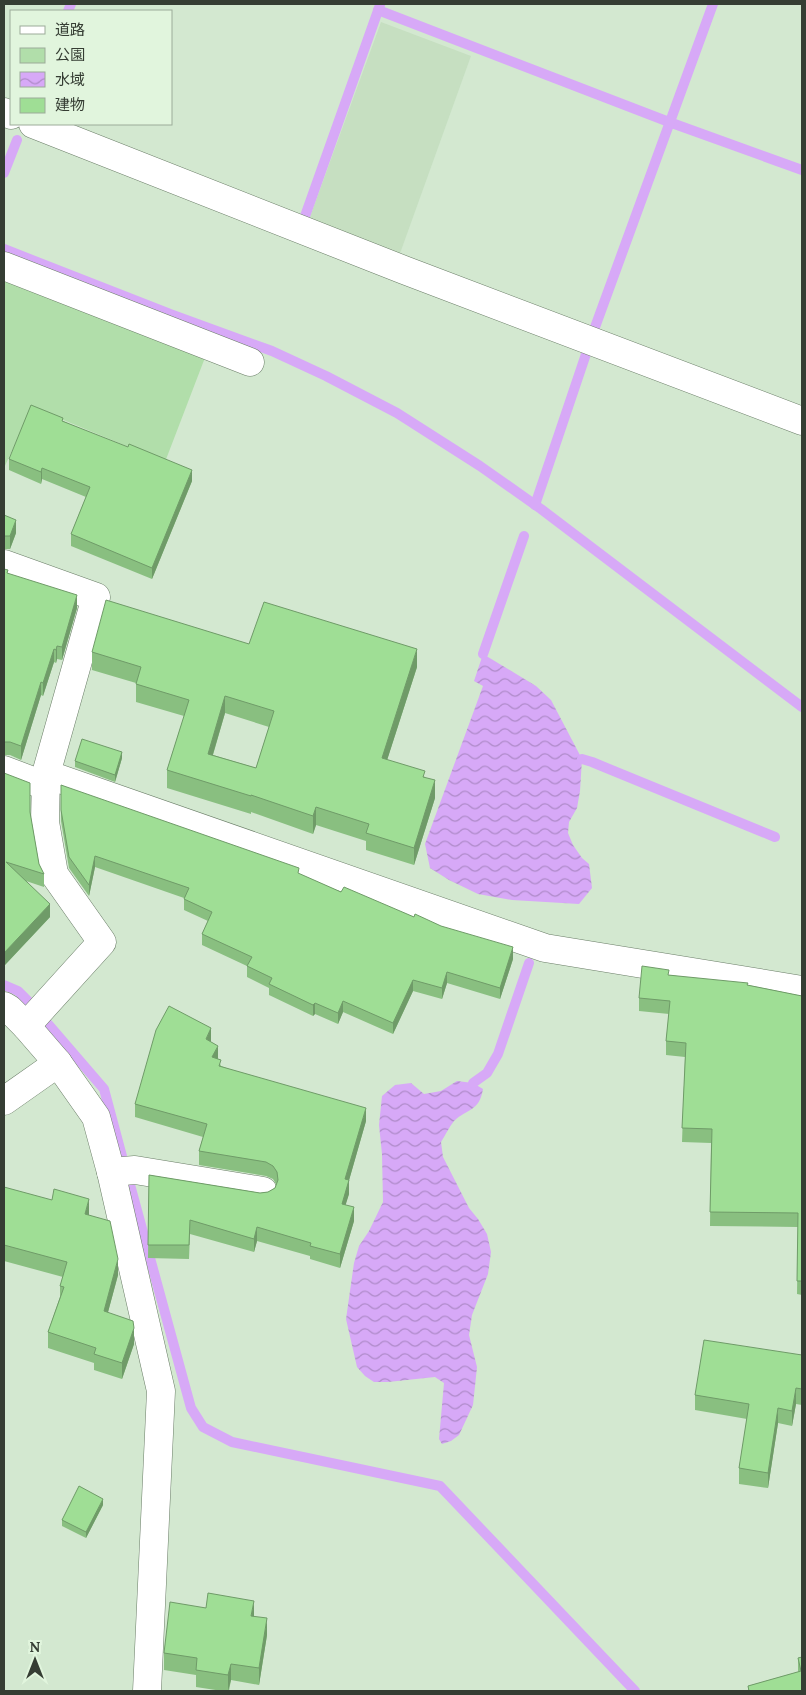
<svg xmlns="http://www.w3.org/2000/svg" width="806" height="1695" viewBox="0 0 806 1695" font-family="Lora,'Noto Sans JP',serif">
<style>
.built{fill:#c6dfc1}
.green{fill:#b1deaa}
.water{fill:url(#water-waves)}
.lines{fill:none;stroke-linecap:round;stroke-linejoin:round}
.stream{stroke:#d7a9f7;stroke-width:10}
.minor-casing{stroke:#6a7d67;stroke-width:29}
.minor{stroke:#fff;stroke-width:28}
.wall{fill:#89bf80;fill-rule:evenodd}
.shaded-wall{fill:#6f9b68}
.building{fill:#9fde95;stroke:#6f9b68;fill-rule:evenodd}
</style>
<defs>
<pattern id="water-waves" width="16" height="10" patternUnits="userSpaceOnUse" patternTransform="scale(1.25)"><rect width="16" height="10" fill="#d7a9f7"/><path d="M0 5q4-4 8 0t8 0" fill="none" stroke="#af8bc9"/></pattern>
</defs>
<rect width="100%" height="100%" fill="#d3e8d0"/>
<!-- built -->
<polygon class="built" points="381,22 471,56 398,259 307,225"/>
<!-- green -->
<polygon class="green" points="4,276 206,355 165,462 32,407 4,468"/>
<!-- water -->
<g class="water">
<polygon points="483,654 536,686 551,700 582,759 580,791 577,808 569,822 568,833 573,845 582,858 589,864 592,888 579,904 512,900 478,894 449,880 430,868 425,844 483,686 474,681"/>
<path d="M457 1081 473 1083 483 1089C479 1112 468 1108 454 1121 449 1127 445 1136 441 1142L443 1157 469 1208 478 1219 487 1234 491 1252 488 1274 472 1315 469 1335 477 1367 473 1405 459 1435 451 1441 442 1444 439 1439 444 1383 435 1377 388 1382H374L365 1376 357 1367 346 1319 354 1263 359 1246 369 1231 383 1202 382 1154 379 1125 382 1096 395 1085 411 1083 424 1094 441 1091Z"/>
</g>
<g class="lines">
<!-- stream -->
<g class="stream">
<polyline points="378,10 669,122 802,170"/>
<polyline points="68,11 71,4"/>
<polyline points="4,173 17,140"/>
<polyline points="304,219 380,5"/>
<polyline points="4,249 170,314 272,351 326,376 397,413 480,466 541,509 802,707"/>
<polyline points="594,330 713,4"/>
<polyline points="535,505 586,354"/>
<polyline points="483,654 524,536"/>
<polyline points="582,759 592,762 775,837"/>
<polyline points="4,985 18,991 29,1002"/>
<polyline points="48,1024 104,1089 123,1160"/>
<polyline points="473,1083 487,1073 498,1054 529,963"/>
<polyline points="129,1181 191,1408 203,1427 232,1442 440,1486 635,1691"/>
</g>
<!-- minor casing -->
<g class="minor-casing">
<g id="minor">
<polyline points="4,112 11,115"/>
<polyline points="33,124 404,270 802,421"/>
<polyline points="4,266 250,362"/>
<polyline points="4,564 96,597 46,774 45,822 54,874 102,942 26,1026"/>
<polyline points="4,770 46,786"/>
<polyline points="46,774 545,948 802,990"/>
<polyline points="4,1006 9,1009 26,1026 58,1063 96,1117 111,1172 161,1391 147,1691"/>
<polyline points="4,1101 58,1063"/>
<polyline points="111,1172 135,1170 263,1191"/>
</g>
</g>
<!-- minor -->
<use href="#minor" class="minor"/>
</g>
<!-- wall -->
<g class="wall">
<polygon points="63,421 192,481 152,579 71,546 71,534 86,497 42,479 41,484 9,470 9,459"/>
<polygon points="4,515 16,533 10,549 4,549"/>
<polygon points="4,569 8,574 77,608 62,660 57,659 56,663 54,662 43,696 41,695 21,760 10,755 4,755"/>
<path d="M249 644 417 667 387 760 425 777 435 798 414 865 366 850V841L316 825 313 834 251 812V814L167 788V770L184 716 136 702V683L92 670V652ZM225 713 269 727 256 768 213 755Z"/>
<polygon points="122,758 115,782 75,767 75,761"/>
<polygon points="4,773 30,812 39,864 44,874 44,887 26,881 50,917 4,966"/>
<polygon points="61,785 299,874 341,892 513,959 500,999 447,983 442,999 413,991 393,1034 343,1012 338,1024 315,1014 313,1016 269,995 269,988 247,977 247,966 202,945 202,934 208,921 184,910 184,898 95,867 89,896 69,868 61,821"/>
<polygon points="669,975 748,985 802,996 802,1295 797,1294 798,1227 710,1226 711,1143 682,1142 685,1057 666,1055 666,1041 669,1014 639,1011 639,998"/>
<polygon points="211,1042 221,1066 366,1121 349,1180 349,1194 345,1205 354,1221 340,1268 310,1259 310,1256 257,1241 254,1252 190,1234 189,1259 148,1258 149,1175 260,1193 268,1192 275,1188 276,1184 273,1179 266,1176 199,1165 199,1151 203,1137 135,1117 135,1104"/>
<polygon points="4,1187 89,1215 118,1275 108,1312 134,1344 122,1379 94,1370 94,1363 48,1348 48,1332 60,1297 60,1286 63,1277 4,1261"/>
<polygon points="802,1355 802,1405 796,1404 792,1426 778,1423 768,1488 739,1484 739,1468 747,1419 695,1410 695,1395"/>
<polygon points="103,1505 86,1538 62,1526 62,1520"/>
<polygon points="254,1616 267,1635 259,1685 231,1680 229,1691 222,1691 196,1687 196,1675 164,1670 164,1653"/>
<polygon points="802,1657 802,1691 748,1691 748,1686 798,1672 798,1658"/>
</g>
<!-- shaded-wall -->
<g class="shaded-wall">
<polygon points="42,468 42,479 41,484 41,472"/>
<polygon points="192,470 192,481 152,579 152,568"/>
<polygon points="16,520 16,533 10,549 10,536"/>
<polygon points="77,595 77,608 62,660 62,647"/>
<polygon points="57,646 57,659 56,663 56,650"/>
<polygon points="54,649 54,662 43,696 43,683"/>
<polygon points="417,649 417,667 382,776 382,758"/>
<polygon points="41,682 41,695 21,760 21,746"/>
<polygon points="225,696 225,713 208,771 208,754"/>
<polygon points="122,752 122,758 115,782 115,775"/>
<polygon points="435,780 435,798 414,865 414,848"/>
<polygon points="316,807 316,825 313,834 313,816"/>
<polygon points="95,856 95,867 89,896 89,885"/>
<polygon points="50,904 50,917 4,966 4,953"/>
<polygon points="513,947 513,959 500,999 500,988"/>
<polygon points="447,972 447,983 442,999 442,988"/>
<polygon points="413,980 413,991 393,1034 393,1023"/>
<polygon points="343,1001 343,1012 338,1024 338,1013"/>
<polygon points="315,1003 315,1014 313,1016 313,1005"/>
<polygon points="211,1028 211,1041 206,1053 206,1039"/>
<polygon points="218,1046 218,1059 212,1057"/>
<polygon points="366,1108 366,1121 348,1184 349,1180 349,1194 342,1217 342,1204 345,1179"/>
<polygon points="89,1199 89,1215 85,1231 85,1214"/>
<polygon points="354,1207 354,1221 340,1268 340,1254"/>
<polygon points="257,1227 257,1241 254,1252 254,1239"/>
<polygon points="118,1259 118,1275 104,1327 104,1311"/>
<polygon points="134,1328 134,1344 122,1379 122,1363"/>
<polygon points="796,1388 796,1404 792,1426 792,1411"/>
<polygon points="778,1408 778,1423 768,1488 768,1473"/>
<polygon points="103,1499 103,1505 86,1538 86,1532"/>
<polygon points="254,1601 254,1618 251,1616"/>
<polygon points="267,1618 267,1635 259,1685 259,1668"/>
<polygon points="231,1664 231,1680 228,1691 228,1675"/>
</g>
<!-- building -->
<g class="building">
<polygon points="31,405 63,418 62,421 128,447 129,444 192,470 152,568 71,534 90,487 42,468 41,472 9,459"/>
<polygon points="4,515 16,520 10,536 4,536"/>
<polygon points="4,569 8,570 7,573 77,595 62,647 57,646 56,650 54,649 43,683 41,682 21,746 10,742 4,742"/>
<path d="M106 600 249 644 264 602 417 649 382 758 425 771 423 777 435 780 414 848 366 833 369 824 316 807 313 816 251 795V796L167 770 189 700 136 684 141 667 92 652ZM225 696 274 711 256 768 208 754Z"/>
<polygon points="82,739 122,752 115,775 75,761"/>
<polygon points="4,773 30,783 30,812 39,864 44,874 6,862 50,904 4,953"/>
<polygon points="61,785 299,868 298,873 341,892 344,887 414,917 415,914 441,926 513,947 500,988 447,972 442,988 413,980 393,1023 343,1001 338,1013 315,1003 313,1005 269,984 272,978 247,966 252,957 202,934 212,912 184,899 189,888 95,856 89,885 69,857 61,810"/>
<polygon points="642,966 669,970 668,975 748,983 747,985 802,996 802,1281 797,1281 798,1213 710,1212 712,1129 682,1128 686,1043 666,1041 670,1001 639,998"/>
<polygon points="169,1006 211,1028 206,1039 218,1046 212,1057 221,1060 219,1066 366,1108 345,1179 349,1180 342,1204 354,1207 340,1254 310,1246 311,1243 257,1227 254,1239 190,1220 189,1245 148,1245 149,1175 260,1193 268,1192 275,1188 278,1180 277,1172 273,1166 266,1162 199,1151 207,1124 135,1104 156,1030"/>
<polygon points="4,1187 52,1200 54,1189 89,1199 85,1214 110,1221 118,1259 104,1311 133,1321 134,1328 122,1363 94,1354 96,1348 48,1332 64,1287 60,1286 67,1262 4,1245"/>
<polygon points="704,1340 802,1355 802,1389 796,1388 792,1411 778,1408 768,1473 739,1468 749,1404 695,1395"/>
<polygon points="79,1486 103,1499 86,1532 62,1520"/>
<polygon points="208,1593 254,1601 251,1616 267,1618 259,1668 231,1664 228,1675 196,1670 197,1658 164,1653 170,1602 206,1608"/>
<polygon points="802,1657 802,1691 749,1691 748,1686 801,1671 798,1658"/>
</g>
<!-- border -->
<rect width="806" height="1695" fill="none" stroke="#353d33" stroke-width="10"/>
<!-- legend -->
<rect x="10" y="10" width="162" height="115" fill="#e1f5dd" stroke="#9cab99"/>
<rect x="20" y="26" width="25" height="8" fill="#ffffff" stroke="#9cab99"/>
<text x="55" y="35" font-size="15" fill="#353d33">道路</text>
<rect x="20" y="48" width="25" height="15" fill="#b1deaa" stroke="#9cab99"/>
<text x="55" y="60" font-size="15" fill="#353d33">公園</text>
<rect x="20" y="72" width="25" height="15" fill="url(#water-waves)" stroke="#9cab99"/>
<text x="55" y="85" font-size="15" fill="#353d33">水域</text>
<rect x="20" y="98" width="25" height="15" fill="#9fde95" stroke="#9cab99"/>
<text x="55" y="110" font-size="15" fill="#353d33">建物</text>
<!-- north arrow -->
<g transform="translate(35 1660)" stroke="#e1f5dd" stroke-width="4" paint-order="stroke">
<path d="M0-4L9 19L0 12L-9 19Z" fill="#353d33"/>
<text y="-8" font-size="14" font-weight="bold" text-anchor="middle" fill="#353d33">N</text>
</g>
</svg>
